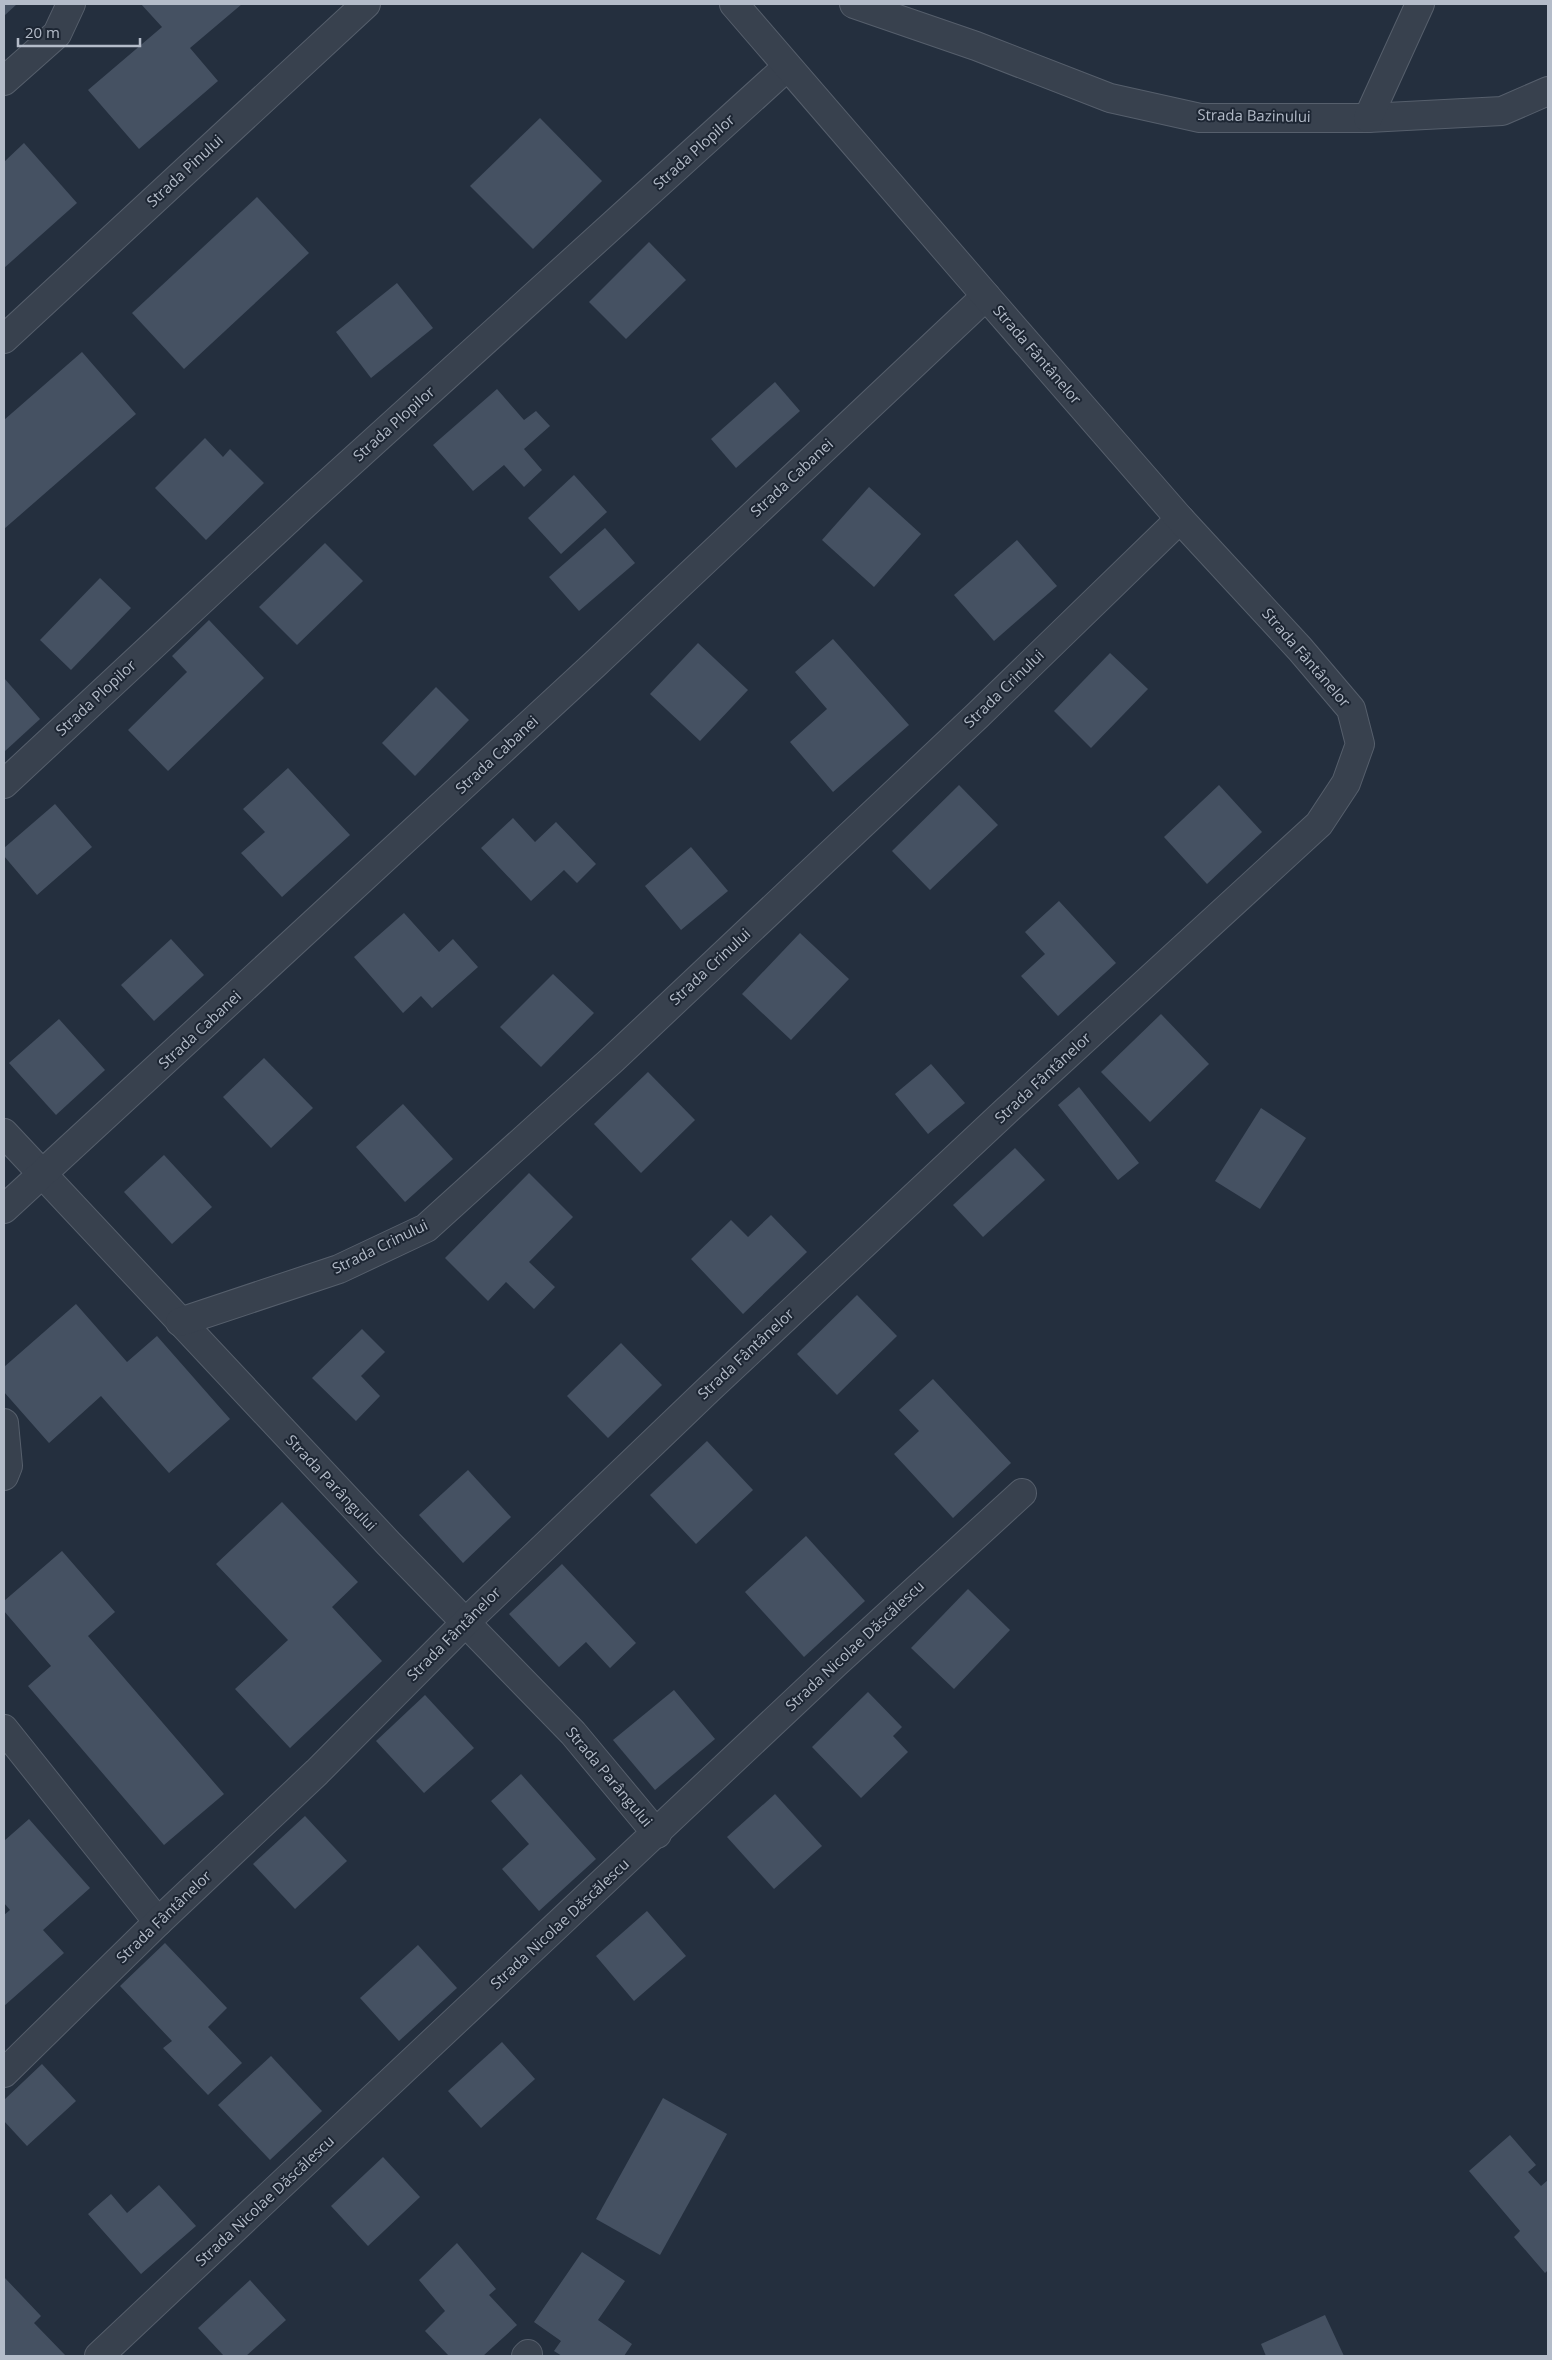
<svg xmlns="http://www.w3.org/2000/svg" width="1552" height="2360" viewBox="0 0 1552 2360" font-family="'Open Sans',sans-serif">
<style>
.building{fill:#455162}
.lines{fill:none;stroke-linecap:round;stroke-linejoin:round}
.minor-casing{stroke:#565f6c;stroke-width:30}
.minor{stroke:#38414e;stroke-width:28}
.labels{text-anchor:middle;stroke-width:4;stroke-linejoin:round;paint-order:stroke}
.street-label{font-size:15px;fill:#b4bcc9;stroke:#1d2633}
</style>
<rect width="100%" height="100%" fill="#242f3e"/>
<!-- building -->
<g class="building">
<polygon points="4,4 17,4 4,16"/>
<polygon points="141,4 242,4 190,48 218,81 139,149 88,90 162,27"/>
<polygon points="540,118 602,181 533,249 470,186"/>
<polygon points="24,143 77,203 4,268 4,162"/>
<polygon points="257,197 309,253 184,369 132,313"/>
<polygon points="649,242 686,280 626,339 589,302"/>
<polygon points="397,283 433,328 371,378 336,332"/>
<polygon points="82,352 136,414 4,529 4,420"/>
<polygon points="775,382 800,411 736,468 711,439"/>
<polygon points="497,389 524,420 536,411 550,426 524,449 542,470 524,487 504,465 473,491 433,445"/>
<polygon points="205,438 223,457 230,449 264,483 206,540 155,488"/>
<polygon points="574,475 607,512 561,554 528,518"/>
<polygon points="869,487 921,534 874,587 822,540"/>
<polygon points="605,528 635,563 579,611 549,577"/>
<polygon points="1017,540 1057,586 994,641 954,595"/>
<polygon points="325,543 363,581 297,645 259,607"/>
<polygon points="100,578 131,608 71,670 40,640"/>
<polygon points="209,620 264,678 168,771 128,730 187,672 172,656"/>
<polygon points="833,639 909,725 833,792 790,742 827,709 795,672"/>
<polygon points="698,643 748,690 700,741 650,694"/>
<polygon points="1110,653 1148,689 1091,748 1054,711"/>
<polygon points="4,678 40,719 4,752"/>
<polygon points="436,687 469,720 415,776 382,743"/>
<polygon points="288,768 350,835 282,897 241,853 265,832 243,809"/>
<polygon points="959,785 998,825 930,890 892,851"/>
<polygon points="1219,785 1262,832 1207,884 1164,837"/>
<polygon points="55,804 92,847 37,895 4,856 4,848"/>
<polygon points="513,818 535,842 556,822 596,864 577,883 564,870 531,901 481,848"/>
<polygon points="691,847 728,891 681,930 645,886"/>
<polygon points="1059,901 1116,963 1058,1016 1021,976 1045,954 1025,932"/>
<polygon points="404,913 439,952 453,939 478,967 432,1008 421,996 403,1013 354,957"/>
<polygon points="800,933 849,979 791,1040 742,994"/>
<polygon points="171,939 204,975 154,1021 121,985"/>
<polygon points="553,974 594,1013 541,1067 500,1027"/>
<polygon points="1161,1014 1209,1064 1150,1122 1101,1072"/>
<polygon points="59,1019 105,1070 56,1115 9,1063"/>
<polygon points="264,1058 313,1108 271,1148 223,1097"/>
<polygon points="931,1064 965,1103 928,1134 895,1094"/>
<polygon points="648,1072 695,1120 641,1173 594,1124"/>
<polygon points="1079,1087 1139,1163 1118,1180 1058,1105"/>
<polygon points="403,1104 453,1159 405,1202 356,1147"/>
<polygon points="1261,1108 1306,1138 1260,1209 1215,1181"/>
<polygon points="1015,1148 1045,1180 983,1237 953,1205"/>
<polygon points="164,1155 212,1207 172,1244 124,1192"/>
<polygon points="529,1173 573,1217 529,1262 555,1287 534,1309 506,1282 488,1301 445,1258"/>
<polygon points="771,1215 807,1252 743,1314 691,1259 731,1220 748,1237"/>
<polygon points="857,1295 897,1336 837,1395 797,1354"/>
<polygon points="76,1304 127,1362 157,1336 230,1419 169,1473 101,1396 49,1443 4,1392 4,1367"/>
<polygon points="362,1329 385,1352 361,1376 380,1396 356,1421 312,1378"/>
<polygon points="621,1343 662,1385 608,1438 567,1396"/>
<polygon points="933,1379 1011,1463 953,1518 894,1454 919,1431 899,1410"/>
<polygon points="707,1441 753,1490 696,1544 650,1495"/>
<polygon points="468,1470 511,1517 463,1563 419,1515"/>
<polygon points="282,1502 358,1582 332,1607 382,1661 290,1748 235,1689 288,1640 216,1564"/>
<polygon points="806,1536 865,1601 804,1657 745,1592"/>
<polygon points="62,1551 115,1612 88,1636 224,1794 164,1845 28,1686 51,1666 4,1611 4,1601"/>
<polygon points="562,1564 636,1643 610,1668 586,1642 559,1667 509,1614"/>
<polygon points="968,1589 1010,1630 954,1689 911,1648"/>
<polygon points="674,1690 715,1739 655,1790 613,1740"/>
<polygon points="868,1692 902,1727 893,1736 908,1752 861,1798 812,1747"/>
<polygon points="425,1695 474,1748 424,1793 376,1741"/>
<polygon points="521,1774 596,1859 539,1911 502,1869 529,1844 491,1801"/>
<polygon points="775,1794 822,1846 774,1889 727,1837"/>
<polygon points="305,1816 347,1861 295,1909 253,1864"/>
<polygon points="29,1819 90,1888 43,1930 64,1953 4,2006 4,1915 10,1910 4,1903 4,1841"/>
<polygon points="647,1911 686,1956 634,2001 596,1956"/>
<polygon points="165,1943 227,2008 208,2027 242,2063 208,2095 163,2048 172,2041 120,1986"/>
<polygon points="418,1945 457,1988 399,2041 360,1998"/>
<polygon points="502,2042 535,2079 481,2128 448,2091"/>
<polygon points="271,2056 322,2111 270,2160 218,2105"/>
<polygon points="42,2064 76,2101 27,2146 4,2121 4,2100"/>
<polygon points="663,2098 727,2134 660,2255 596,2219"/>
<polygon points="1510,2135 1536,2165 1528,2172 1541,2186 1548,2180 1548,2270 1545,2273 1514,2237 1520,2231 1469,2171"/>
<polygon points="383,2157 420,2197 368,2246 331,2206"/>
<polygon points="159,2185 196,2226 141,2274 88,2214 111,2194 127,2213"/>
<polygon points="457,2243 496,2289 489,2295 517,2325 483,2356 449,2356 425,2331 445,2311 419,2280"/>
<polygon points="582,2252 625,2281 598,2320 632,2344 624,2356 562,2356 554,2351 561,2341 534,2322"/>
<polygon points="4,2277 41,2316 34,2323 66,2356 4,2356"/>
<polygon points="250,2280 286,2320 246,2356 224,2356 198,2328"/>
<polygon points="1325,2315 1344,2356 1266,2356 1261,2344"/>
</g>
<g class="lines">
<!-- minor casing -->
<g class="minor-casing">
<g id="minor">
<polyline points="854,4 976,46 1110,98 1200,118 1368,118 1502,111 1548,91"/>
<polyline points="4,81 57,34 71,4"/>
<polyline points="1368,118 1420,4"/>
<polyline points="4,339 366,4"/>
<polyline points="4,784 305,504 787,67"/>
<polyline points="4,1133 389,1544 573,1733 657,1834"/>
<polyline points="4,1209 594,665 986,296"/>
<polyline points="180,1322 339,1269 426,1228 613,1059 978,715 1180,519"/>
<polyline points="4,1423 8,1466 4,1476"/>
<polyline points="4,1729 158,1922"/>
<polyline points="4,2073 158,1922 317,1772 466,1622 708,1390 1006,1111 1319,824 1346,783 1360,744 1351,709 1300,649 1180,519 986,296 734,4"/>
<polyline points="99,2356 836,1663 1022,1493"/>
<polyline points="526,2356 528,2354"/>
</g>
</g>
<!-- minor -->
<use href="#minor" class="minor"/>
</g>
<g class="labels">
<!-- street labels -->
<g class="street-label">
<text transform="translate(1254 116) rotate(1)" y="5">Strada Bazinului</text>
<text transform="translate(694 152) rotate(-42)" y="5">Strada Plopilor</text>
<text transform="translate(185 171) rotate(-43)" y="5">Strada Pinului</text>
<text transform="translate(1037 355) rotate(49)" y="5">Strada Fântânelor</text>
<text transform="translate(394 424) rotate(-42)" y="5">Strada Plopilor</text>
<text transform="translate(792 478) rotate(-43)" y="5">Strada Cabanei</text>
<text transform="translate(1306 658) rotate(49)" y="5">Strada Fântânelor</text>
<text transform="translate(1004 689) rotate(-44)" y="5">Strada Crinului</text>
<text transform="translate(96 698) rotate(-43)" y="5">Strada Plopilor</text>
<text transform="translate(497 755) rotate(-43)" y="5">Strada Cabanei</text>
<text transform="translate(710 967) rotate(-43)" y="5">Strada Crinului</text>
<text transform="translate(200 1030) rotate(-43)" y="5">Strada Cabanei</text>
<text transform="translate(1043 1078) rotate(-43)" y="5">Strada Fântânelor</text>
<text transform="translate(380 1247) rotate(-26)" y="5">Strada Crinului</text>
<text transform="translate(746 1354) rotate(-43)" y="5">Strada Fântânelor</text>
<text transform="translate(331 1483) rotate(47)" y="5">Strada Parângului</text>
<text transform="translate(454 1634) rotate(-45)" y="5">Strada Fântânelor</text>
<text transform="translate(855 1646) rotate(-43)" y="5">Strada Nicolae Dăscălescu</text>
<text transform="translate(609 1777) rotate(50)" y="5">Strada Parângului</text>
<text transform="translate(164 1917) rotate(-44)" y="5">Strada Fântânelor</text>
<text transform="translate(560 1924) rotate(-43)" y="5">Strada Nicolae Dăscălescu</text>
<text transform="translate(265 2201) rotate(-43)" y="5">Strada Nicolae Dăscălescu</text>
</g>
</g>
<!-- border -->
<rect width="1552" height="2360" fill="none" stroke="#b4bcc9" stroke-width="10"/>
<!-- scale -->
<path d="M18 38v8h122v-8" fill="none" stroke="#b4bcc9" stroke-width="2.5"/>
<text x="25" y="38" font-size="15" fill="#b4bcc9" stroke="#1d2633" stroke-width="4" paint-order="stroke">20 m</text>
</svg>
